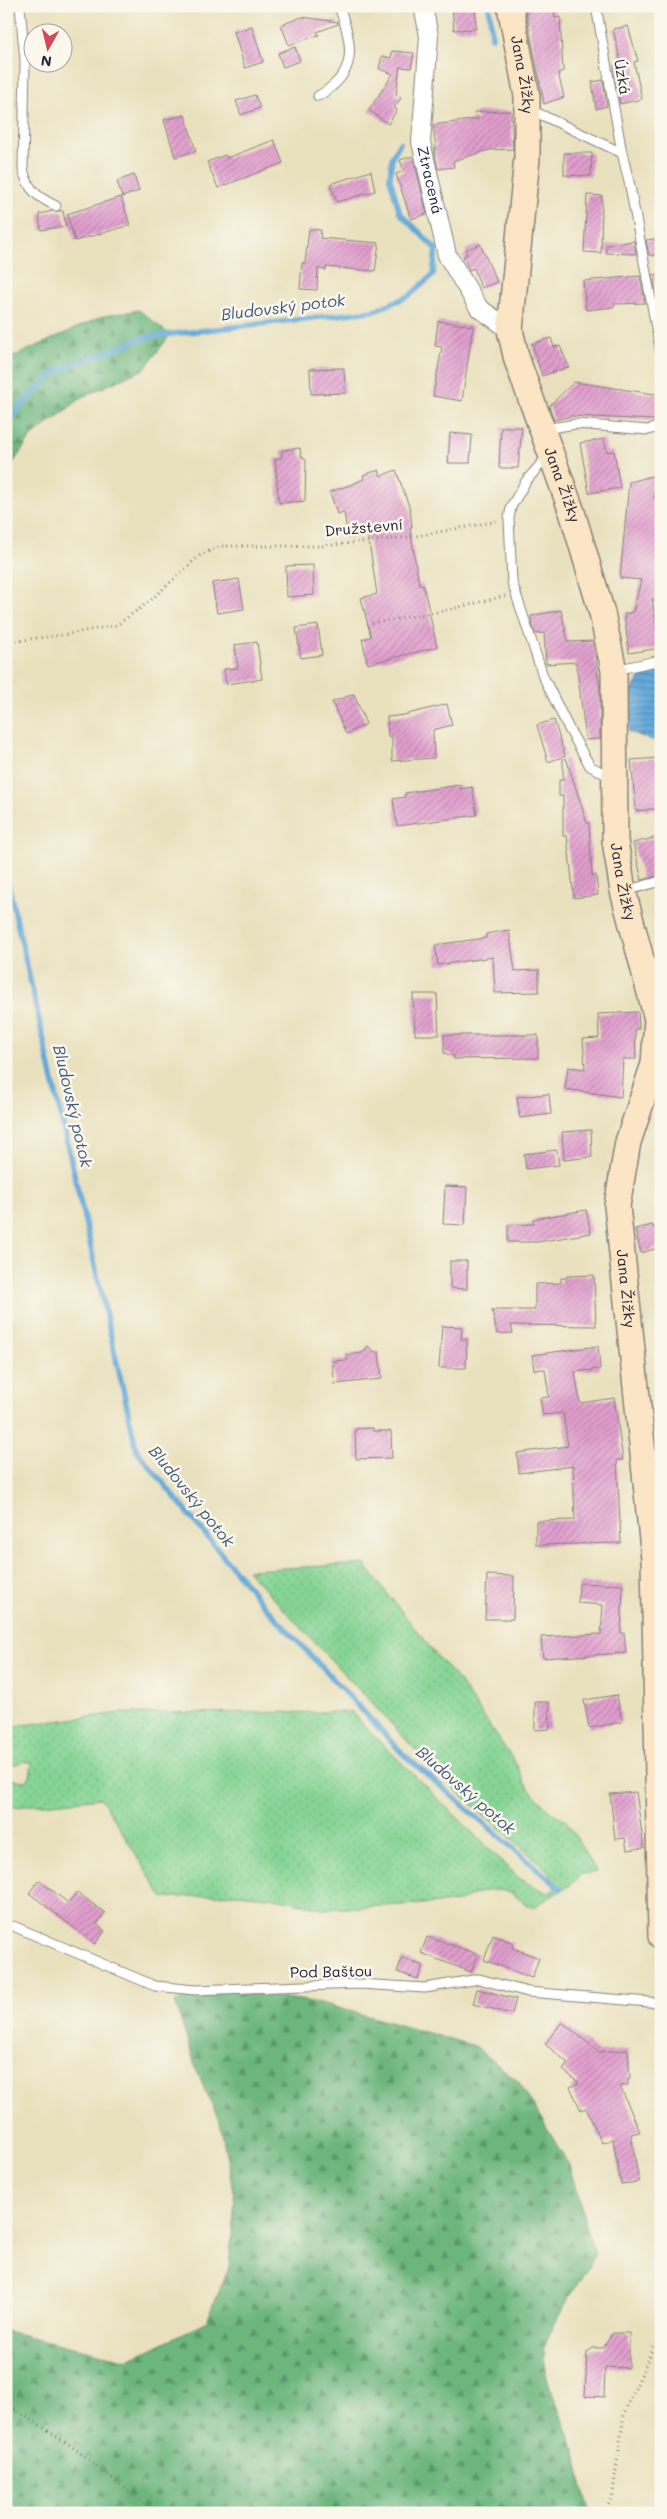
<svg xmlns="http://www.w3.org/2000/svg" width="667" height="2519" viewBox="0 0 667 2519" font-family="Mali,sans-serif">
<style>
.grass{fill:url(#grass-dots);stroke:#547b68;fill-rule:evenodd}
.forest{fill:url(#forest-firs);stroke:#476c5c}
.water{fill:url(#water-rules);stroke:#42668a}
.lines{fill:none;stroke-linecap:round;stroke-linejoin:round}
.stream{stroke:#63a9d9;stroke-width:5.5}
.building{fill:url(#building-hatch)}
.lane-casing{stroke:#86827c;stroke-width:11}
.street-casing{stroke:#86827c;stroke-width:20}
.secondary-casing{stroke:#86827c;stroke-width:28}
.path{stroke:#86827c;stroke-width:3;stroke-dasharray:1 4;stroke-linecap:butt}
.lane{stroke:#fff;stroke-width:9}
.street{stroke:#fff;stroke-width:18}
.secondary{stroke:#fce5c4;stroke-width:25}
.labels{text-anchor:middle;stroke-width:5;stroke-linejoin:round;paint-order:stroke}
.street-label{font-size:15px;fill:#22223b;stroke:#fbf7ec}
.water-label{font-size:16px;font-style:italic;fill:#3c587a;stroke:#fbf7ec}
</style>
<defs>
<pattern id="grass-dots" width="8" height="8" patternUnits="userSpaceOnUse" patternTransform="scale(1.25)"><rect width="8" height="8" fill="#85d494"/><path d="M2 2h.1M6 6h.1" fill="none" stroke="#73b680" stroke-width="1.8" stroke-linecap="round"/></pattern>
<pattern id="forest-firs" width="22" height="20" patternUnits="userSpaceOnUse" patternTransform="scale(1.25)"><rect width="22" height="20" fill="#6cb67e"/><path d="M5 1l3.5 6h-7zM16 11l3.5 6h-7z" fill="#589468"/></pattern>
<pattern id="water-rules" width="6" height="5" patternUnits="userSpaceOnUse" patternTransform="scale(1.25)"><rect width="6" height="5" fill="#63a9d9"/><path d="M0 2.5h6" fill="none" stroke="#5189b1"/></pattern>
<pattern id="building-hatch" width="6" height="6" patternUnits="userSpaceOnUse" patternTransform="scale(1.25)"><rect width="6" height="6" fill="#e29fcf"/><path d="M-1 1l2-2M0 6l6-6M5 7l2-2" fill="none" stroke="#b781a9"/></pattern>
</defs>
<rect width="100%" height="100%" fill="#fbf7ec"/>
<filter id="ink" filterUnits="userSpaceOnUse"><feTurbulence type="fractalNoise" baseFrequency=".02" numOctaves="2"/><feDisplacementMap in="SourceGraphic" scale="10" xChannelSelector="R" yChannelSelector="G"/><feConvolveMatrix kernelMatrix="1 2 1 2 8 2 1 2 1" color-interpolation-filters="sRGB"/></filter>
<filter id="wash" filterUnits="userSpaceOnUse"><feTurbulence type="fractalNoise" baseFrequency=".0096" numOctaves="4" result="noise"/><feDisplacementMap in="SourceGraphic" scale="20" xChannelSelector="R" yChannelSelector="G"/><feGaussianBlur stdDeviation="1.12" result="paint"/><feColorMatrix in="noise" values="0 0 0 0 0 0 0 0 0 0 0 0 0 0 0 0 0 1.4 0 .05"/><feComposite in="paint" operator="in"/></filter>
<g filter="url(#wash)">
<rect width="100%" height="100%" fill="#e9e1be"/>
<!-- grass -->
<path class="grass" d="M364 1564 440 1660 459 1681 518 1767 524 1782 539 1800 550 1812 565 1819 597 1872 582 1874 572 1884 532 1908C525 1905 520 1898 512 1894 496 1885 473 1893 459 1902L326 1909 275 1898 237 1894 163 1898 101 1798 6 1808V1727L121 1713 352 1712 368 1730 520 1879 547 1893 558 1886 547 1870 438 1774 247 1570ZM23 1761 32 1763 30 1777 25 1781 10 1779 7 1768Z"/>
<!-- forest -->
<g class="forest">
<polygon points="139,310 170,335 144,369 84,396 31,437 6,473 6,360 103,316"/>
<path d="M219 1989 321 2003 475 2046 519 2082 569 2165 595 2256C584 2274 541 2339 543 2357 546 2387 563 2415 572 2443 580 2466 581 2490 591 2513H6V2331L128 2360 207 2321 229 2267 235 2201 220 2122 198 2074 175 2002Z"/>
</g>
<!-- water -->
<path class="water" d="M661 671V743L629 732C630 704 625 675 661 671Z"/>
<g class="lines">
<!-- stream -->
<g class="stream">
<polyline points="489,6 492,37"/>
<polyline points="6,426 18,409 58,370 146,337 373,311 409,296 433,275 436,249 400,213 390,178 392,157 400,143"/>
<polyline points="6,874 137,1451 260,1601 403,1754 561,1889"/>
</g>
</g>
<g id="blocks">
<!-- building -->
<g class="building">
<polygon points="452,6 475,6 476,29 454,30"/>
<polygon points="525,6 554,6 555,18 560,17 563,71 558,73 564,97 544,104"/>
<polygon points="302,17 338,22 338,24 317,32 319,35 289,45 281,25"/>
<polygon points="252,26 263,62 245,68 234,32"/>
<polygon points="628,26 638,61 634,62 642,99 620,104 614,65 621,63 613,29"/>
<polygon points="295,47 300,61 283,67 278,53"/>
<polygon points="392,51 414,53 411,68 400,67 396,94 401,98 394,108 397,110 388,124 369,110 393,74 379,69 382,56 391,58"/>
<polygon points="603,80 607,106 596,109 592,82"/>
<polygon points="255,95 260,108 241,115 236,101"/>
<polygon points="511,111 513,149 489,150 453,161 454,167 438,169 434,149 436,148 433,125 478,119 474,112"/>
<polygon points="185,115 196,151 175,157 164,120"/>
<polygon points="274,140 283,163 218,188 207,162 225,155 227,158"/>
<polygon points="564,153 592,153 591,176 564,175"/>
<polygon points="413,156 427,214 411,219 396,174 404,171 400,160"/>
<polygon points="371,171 375,191 337,202 330,184"/>
<polygon points="134,175 139,191 122,197 117,181"/>
<polygon points="587,195 602,196 601,253 584,252"/>
<polygon points="121,197 130,225 75,241 67,214"/>
<polygon points="53,211 63,211 66,226 41,230 39,214"/>
<polygon points="309,229 321,230 320,238 379,243 375,271 326,267 326,270 318,269 317,290 300,289 302,263 305,263"/>
<polygon points="661,238 661,255 649,255 646,240"/>
<polygon points="634,241 636,254 606,253 606,245"/>
<polygon points="480,244 497,282 481,288 474,268 469,270 463,256 467,255 465,250"/>
<polygon points="661,274 661,302 658,302 653,275"/>
<polygon points="640,276 645,303 614,304 614,307 586,310 583,281"/>
<polygon points="438,321 473,326 462,401 433,396 442,347 435,346"/>
<polygon points="551,338 554,347 560,346 569,367 542,376 532,344"/>
<polygon points="344,368 345,393 311,394 310,369"/>
<polygon points="574,382 661,395 661,413 654,420 572,416 554,420 549,406"/>
<polygon points="501,427 522,427 518,468 499,468"/>
<polygon points="450,433 472,435 470,463 448,463"/>
<polygon points="604,439 607,452 614,451 620,488 589,493 580,443"/>
<polygon points="300,448 301,456 306,460 305,501 279,503 275,459 282,458 282,450"/>
<polygon points="379,470 381,476 396,470 410,509 412,527 410,528 419,585 423,584 437,647 368,664 362,639 371,637 361,598 377,594 368,535 348,538 344,512 337,514 330,492 353,484 364,479 363,475"/>
<polygon points="656,475 654,499 661,500 661,609 652,598 660,648 629,653 624,614 633,612 641,580 620,578 629,482"/>
<polygon points="313,565 314,595 287,597 286,566"/>
<polygon points="239,579 244,609 217,613 212,583"/>
<polygon points="561,610 568,642 593,641 600,689 600,739 586,740 576,662 546,664 544,633 536,634 533,627 531,616"/>
<polygon points="318,625 322,655 301,658 296,628"/>
<polygon points="257,642 262,679 226,684 224,669 238,668 235,645"/>
<polygon points="354,694 366,724 346,734 332,702"/>
<polygon points="447,704 452,725 433,730 434,758 392,761 392,737 388,737 387,717 404,715"/>
<polygon points="554,720 565,756 548,762 537,725"/>
<polygon points="566,758 587,823 589,823 592,876 596,875 598,895 574,898 567,836 563,836 563,796 559,796 559,780 563,780 563,759"/>
<polygon points="658,758 661,759 661,808 636,811 631,760"/>
<polygon points="460,785 460,789 472,787 477,815 397,826 393,799 405,797 405,793"/>
<polygon points="658,837 661,848 661,875 642,880 633,843"/>
<polygon points="509,930 515,971 539,970 539,992 495,993 493,957 438,965 435,945 486,938 486,934"/>
<polygon points="413,994 437,994 439,1035 415,1035"/>
<polygon points="638,1012 639,1029 635,1029 636,1059 623,1059 621,1097 565,1089 568,1067 585,1069 583,1039 599,1038 598,1014"/>
<polygon points="444,1035 538,1035 538,1058 454,1059 454,1056 444,1053"/>
<polygon points="549,1094 551,1114 520,1118 517,1097"/>
<polygon points="591,1130 592,1157 564,1160 562,1132"/>
<polygon points="557,1150 559,1165 526,1169 524,1154"/>
<polygon points="445,1186 467,1187 465,1225 443,1224"/>
<polygon points="586,1210 591,1233 537,1242 508,1242 508,1225 534,1224 533,1219"/>
<polygon points="653,1225 653,1228 661,1227 661,1247 641,1253 635,1229"/>
<polygon points="450,1261 467,1261 467,1289 450,1288"/>
<polygon points="594,1275 596,1326 511,1325 513,1333 497,1334 492,1310 535,1310 535,1284 561,1283 561,1278 567,1278 567,1276"/>
<polygon points="442,1326 462,1327 461,1339 467,1339 466,1368 439,1368"/>
<polygon points="368,1346 375,1352 379,1352 382,1379 335,1384 332,1361 347,1360 346,1355 362,1353"/>
<polygon points="598,1346 600,1369 575,1372 580,1403 614,1398 623,1460 617,1460 621,1543 536,1545 536,1521 575,1520 573,1466 519,1473 517,1453 568,1446 563,1413 543,1415 540,1398 549,1397 545,1369 534,1370 532,1355"/>
<polygon points="373,1428 373,1431 391,1431 392,1458 356,1459 355,1429"/>
<polygon points="487,1575 514,1576 513,1619 485,1619"/>
<polygon points="579,1583 623,1585 621,1633 624,1633 626,1653 543,1658 541,1637 601,1634 603,1605 578,1603"/>
<polygon points="617,1695 622,1722 589,1728 584,1700"/>
<polygon points="535,1702 549,1702 550,1729 535,1730"/>
<polygon points="636,1792 644,1848 627,1850 625,1838 615,1839 610,1794"/>
<polygon points="39,1880 68,1903 77,1892 105,1913 97,1924 105,1931 95,1944 29,1893"/>
<polygon points="493,1935 513,1943 512,1948 539,1958 532,1978 484,1960"/>
<polygon points="427,1937 478,1954 471,1972 421,1953"/>
<polygon points="402,1958 423,1966 418,1979 397,1972"/>
<polygon points="477,1989 516,1999 512,2014 473,2004"/>
<polygon points="562,2022 599,2052 628,2050 630,2079 628,2079 628,2085 620,2086 640,2132 631,2134 639,2182 621,2184 613,2139 602,2143 586,2108 581,2110 570,2087 579,2083 563,2070 568,2063 545,2044"/>
<polygon points="613,2333 629,2333 629,2368 605,2367 604,2397 585,2396 587,2352 593,2348 603,2348"/>
</g>
</g>
</g>
<g filter="url(#ink)">
<use href="#blocks" fill-opacity="0" stroke="#86827c" stroke-width="1"/>
<g class="lines">
<!-- lane casing -->
<g class="lane-casing">
<g id="lane">
<path d="M20 6 25 61 23 169C28 190 37 197 56 206"/>
<polyline points="596,6 622,153"/>
<path d="M318 96C359 73 353 46 339 6"/>
<polyline points="529,109 622,153 630,186 661,354"/>
<polyline points="544,429 576,424 648,430 661,426"/>
<polyline points="548,456 526,481 511,507 509,519 512,582 543,676 569,729 590,766 612,778"/>
<polyline points="615,670 661,660"/>
<polyline points="625,891 661,881"/>
<polyline points="644,964 661,964"/>
<polyline points="13,1926 155,1986 195,1990 360,1984 425,1988 479,1979 528,1992 661,2003"/>
</g>
</g>
<!-- street casing -->
<g class="street-casing">
<g id="street">
<path id="s1" d="M423 6 429 36 421 142 447 255 479 308 510 330"/>
</g>
</g>
<!-- secondary casing -->
<g class="secondary-casing">
<g id="secondary">
<path id="s2" d="M510 6 527 96V158L510 330 517 360 572 512 602 613 614 671 615 841 623 891 657 1019 654 1064 628 1142 617 1206 654 1559 661 1936"/>
</g>
</g>
<!-- path -->
<g class="path">
<polyline points="367,624 443,611 505,596"/>
<polyline points="6,642 63,635 117,625 150,601 199,556 220,546 322,546 411,537 498,521"/>
<polyline points="6,2403 70,2445 156,2513"/>
<polyline points="6,2415 18,2410"/>
<polyline points="445,2513 457,2513"/>
<polyline points="603,2513 612,2499 624,2414 654,2346 661,2340"/>
</g>
<!-- lane -->
<use href="#lane" class="lane"/>
<!-- street -->
<use href="#street" class="street"/>
<!-- secondary -->
<use href="#secondary" class="secondary"/>
</g>
</g>
<g class="labels">
<!-- street labels -->
<g class="street-label">
<text dy="5" stroke="none"><textPath href="#s2" startOffset="70">Jana Žižky</textPath></text>
<text transform="translate(622 77) rotate(80)" y="5">Úzká</text>
<text dy="5" stroke="none"><textPath href="#s1" startOffset="176">Ztracená</textPath></text>
<text dy="5" stroke="none"><textPath href="#s2" startOffset="490">Jana Žižky</textPath></text>
<text transform="translate(364 528) rotate(-5)" y="5">Družstevní</text>
<text dy="5" stroke="none"><textPath href="#s2" startOffset="895">Jana Žižky</textPath></text>
<text dy="5" stroke="none"><textPath href="#s2" startOffset="1312">Jana Žižky</textPath></text>
<text transform="translate(331 1972) rotate(-1)" y="5">Pod Baštou</text>
</g>
<!-- water labels -->
<g class="water-label">
<text transform="translate(283 307) rotate(-7)" y="6">Bludovský potok</text>
<text transform="translate(73 1106) rotate(77)" y="6">Bludovský potok</text>
<text transform="translate(192 1496) rotate(51)" y="6">Bludovský potok</text>
<text transform="translate(466 1790) rotate(41)" y="6">Bludovský potok</text>
</g>
</g>
<!-- margin -->
<rect width="667" height="2519" fill="none" stroke="#fbf7ec" stroke-width="25"/>
<!-- north arrow -->
<g transform="translate(48 48) rotate(188)"><circle r="24" fill="#fbf7ec" stroke="#a4a2a5"/>
<path d="M0-4L9 19L0 12L-9 19Z" fill="#d1495b"/>
<text y="-8" font-size="14" font-weight="bold" text-anchor="middle" fill="#22223b">N</text>
</g>
</svg>
